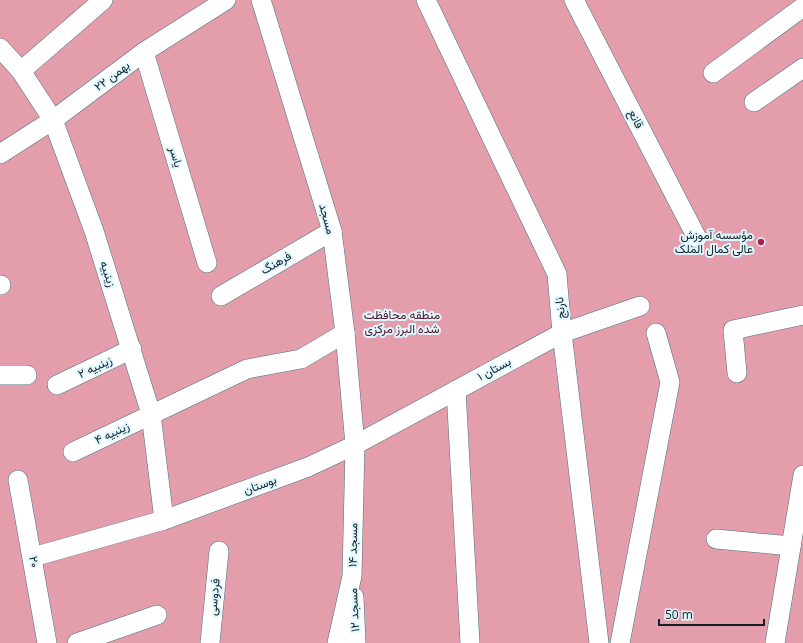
<svg xmlns="http://www.w3.org/2000/svg" width="803" height="643" viewBox="0 0 803 643" font-family="'Open Sans',Vazirmatn,sans-serif">
<style>
.green{fill:#e49dab}
.lines{fill:none;stroke-linecap:round;stroke-linejoin:round}
.minor-casing{stroke:#4c707b;stroke-width:20}
.minor{stroke:#fff;stroke-width:19}
.poi-dot{fill:#ae1d51;stroke:#e0f7ff;stroke-width:1.5}
.labels{text-anchor:middle;stroke-width:4;stroke-linejoin:round;paint-order:stroke}
.street-label{font-size:12px;fill:#122125;stroke:#e0f7ff}
.poi-label{font-size:12px;fill:#122125;stroke:#e0f7ff;text-anchor:end}
.park-label{font-size:12px;fill:#4e1124;stroke:#e0f7ff}
</style>
<rect width="100%" height="100%" fill="#c6edf9"/>
<!-- green -->
<rect class="green" x="0" y="0" width="803" height="643"/>
<g class="lines">
<!-- minor casing -->
<g class="minor-casing">
<g id="minor">
<polyline points="261,0 332,231 345,333 355,445 352,576 337,643"/>
<polyline points="426,0 557,274 562,333 599,643"/>
<polyline points="574,0 697,238"/>
<polyline points="0,48 21,71 53,120 94,231 151,414 164,520"/>
<polyline points="144,52 207,263"/>
<polyline points="21,71 103,0"/>
<polyline points="713,73 803,7"/>
<polyline points="754,102 803,68"/>
<polyline points="0,154 53,120 144,52 226,0"/>
<polyline points="0,285 1,285"/>
<polyline points="221,296 332,231"/>
<polyline points="737,373 733,330 803,315"/>
<polyline points="0,375 27,375"/>
<polyline points="57,385 132,349"/>
<polyline points="456,390 470,643"/>
<polyline points="73,452 247,369 301,359 345,333"/>
<polyline points="18,480 47,643"/>
<polyline points="716,539 791,546"/>
<polyline points="33,557 164,520 308,467 355,445 562,333 640,306"/>
<polyline points="354,597 356,643"/>
<polyline points="77,643 157,615"/>
<polyline points="210,643 219,551"/>
<polyline points="620,643 670,382 656,333"/>
<polyline points="775,643 803,475"/>
</g>
</g>
<!-- minor -->
<use href="#minor" class="minor"/>
</g>
<!-- markers -->
<circle class="poi-dot" cx="761" cy="242" r="4"/>
<g class="labels">
<!-- street labels -->
<g class="street-label">
<text transform="translate(112 76) rotate(-37)" y="4">۲۲ بهمن</text>
<text transform="translate(636 119) rotate(63)" y="4">قانع</text>
<text transform="translate(176 157) rotate(74)" y="4">یاسر</text>
<text transform="translate(327 219) rotate(75)" y="4">مسجد</text>
<text transform="translate(276 263) rotate(-30)" y="4">فرهنگ</text>
<text transform="translate(108 274) rotate(72)" y="4">زینبیه</text>
<text transform="translate(560 308) rotate(-95)" y="4">نارنج</text>
<text transform="translate(95 367) rotate(-26)" y="4">زینبیه ۲</text>
<text transform="translate(494 369) rotate(-28)" y="4">بستان ۱</text>
<text transform="translate(112 433) rotate(-26)" y="4">زینبیه ۴</text>
<text transform="translate(260 485) rotate(-20)" y="4">بوستان</text>
<text transform="translate(353 545) rotate(-89)" y="4">مسجد ۱۴</text>
<text transform="translate(34 562) rotate(80)" y="4">۲۰</text>
<text transform="translate(214 597) rotate(-85)" y="4">فردوسی</text>
<text transform="translate(354 610) rotate(-93)" y="4">مسجد ۱۲</text>
</g>
<!-- poi labels -->
<g class="poi-label">
<text x="753" y="239">مؤسسه آموزش<tspan x="753" dy="14">عالی کمال الملک</tspan></text>
</g>
<!-- park labels -->
<g class="park-label">
<text x="402" y="319">منطقه محافظت<tspan x="402" dy="14">شده البرز مرکزی</tspan></text>
</g>
</g>
<!-- scale -->
<path d="M659 619v6h105v-6" fill="none" stroke="#122125" stroke-width="2"/>
<text x="665" y="619" font-size="12" fill="#122125" stroke="#e0f7ff" stroke-width="3" paint-order="stroke">50 m</text>
</svg>
